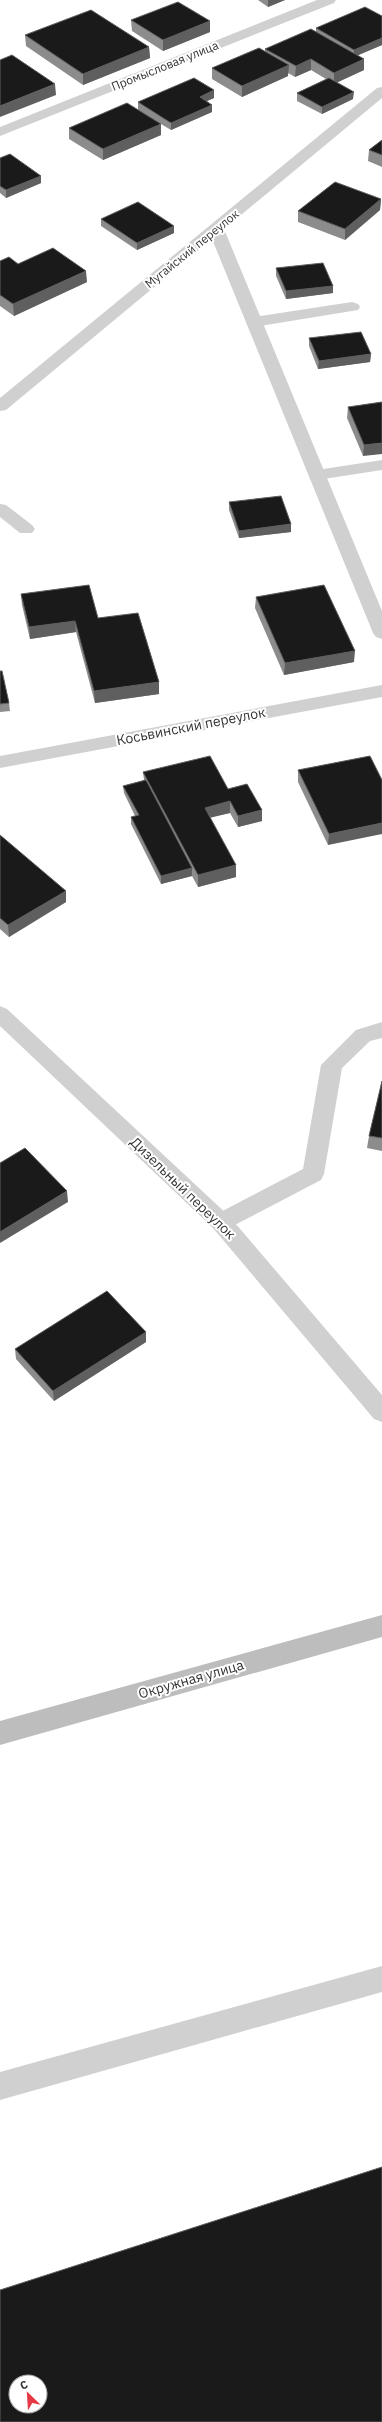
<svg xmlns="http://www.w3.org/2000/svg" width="382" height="2422" viewBox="0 0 382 2422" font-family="'IBM Plex Sans',sans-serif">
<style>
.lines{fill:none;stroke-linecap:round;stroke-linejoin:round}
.lane{fill:#d0d0d0;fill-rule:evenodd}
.street{fill:#d0d0d0;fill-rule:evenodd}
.secondary{fill:#bdbdbd;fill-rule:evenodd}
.wall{fill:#8c8c8c}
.shaded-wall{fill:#5f5f5f}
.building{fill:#1a1a1a;stroke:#5f5f5f;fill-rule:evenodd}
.labels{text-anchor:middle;stroke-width:4;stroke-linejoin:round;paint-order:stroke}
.far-street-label{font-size:12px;fill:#333;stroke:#fff}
.street-label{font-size:14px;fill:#333;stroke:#fff}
</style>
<rect width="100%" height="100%" fill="#fff"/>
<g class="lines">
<!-- lane -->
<g class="lane">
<polygon points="352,302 358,304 360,307 358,310 254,327 248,325 246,322 248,319 254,317"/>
<polygon points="382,460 382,470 317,480 311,479 309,475 311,471 317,470"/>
<polygon points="0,504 6,505 32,525 35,529 32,533 20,533 0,517"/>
<polygon points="382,1022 382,1038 370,1041 342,1068 324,1174 321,1180 229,1228 221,1231 213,1228 210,1222 213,1216 303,1169 321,1065 356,1030"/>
<polygon points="382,1966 382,1992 0,2100 0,2072"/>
</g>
<!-- street -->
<g class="street">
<polygon points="317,0 336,0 334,3 0,136 0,127"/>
<polygon points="382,87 382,98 224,229 382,611 382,639 376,637 373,633 212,239 6,410 0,411 0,398 377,88"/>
<polygon points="382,685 382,697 0,768 0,756"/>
<polygon points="0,1006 7,1009 229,1216 382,1395 382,1422 374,1419 213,1228 0,1026"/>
</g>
<!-- secondary -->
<polygon class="secondary" points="382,1615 382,1637 0,1745 0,1721"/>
</g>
<!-- wall -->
<g class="wall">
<polygon points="258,0 285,0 268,7"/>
<polygon points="131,20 210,32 163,51 132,31"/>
<polygon points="316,28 382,45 358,55 364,70 337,82 353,99 322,114 297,101 297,93 326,79 311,70 295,77 288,73 288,76 242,97 212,79 212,68 265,51 265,49 316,31"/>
<polygon points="25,35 149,47 150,58 83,85 26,46"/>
<polygon points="214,90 214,98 207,101 212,112 171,130 161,124 161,135 103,160 69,139 69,128 138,110 138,102"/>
<polygon points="382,140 382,167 368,161 369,150"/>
<polygon points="0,158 41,176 41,183 6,198 0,193"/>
<polygon points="381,199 380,210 345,240 298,222 298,211"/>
<polygon points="101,219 174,226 174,233 137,250 101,226"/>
<polygon points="0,261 18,264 87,282 14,316 0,306"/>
<polygon points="276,268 333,286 333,293 286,299 276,276"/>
<polygon points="309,338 371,354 370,362 318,369 309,346"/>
<polygon points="382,402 363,456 347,418 348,407"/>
<polygon points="229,502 291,524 291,532 239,538 229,510"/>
<polygon points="21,594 98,618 159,682 159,694 95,703 76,632 30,639 22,605"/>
<polygon points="256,597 354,662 284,675 255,608"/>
<polygon points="0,671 9,703 10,711 0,712"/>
<polygon points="370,756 328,845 298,782 298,770"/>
<polygon points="143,772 228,789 262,821 238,827 230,813 210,817 236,877 198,887 192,876 161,884 131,824 131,817 135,816 124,793 123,786 144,780"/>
<polygon points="0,835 66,902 9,937 0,929"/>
<polygon points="382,1081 382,1151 367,1148 369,1136"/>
<polygon points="146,1332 146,1342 54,1401 16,1359 15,1349"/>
</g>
<!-- shaded-wall -->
<g class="shaded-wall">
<polygon points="268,0 285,0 268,7"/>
<polygon points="210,21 210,32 163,51 163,40"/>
<polygon points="382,38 382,45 354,57 354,50"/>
<polygon points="149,47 150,58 83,85 83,74"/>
<polygon points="311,59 311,70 295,77 296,66"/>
<polygon points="364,59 364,70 334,84 334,73"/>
<polygon points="289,65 288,76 242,97 242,86"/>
<polygon points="55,84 56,95 0,117 0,106"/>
<polygon points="214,90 214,98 200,104 200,97"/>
<polygon points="354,92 353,99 322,114 322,107"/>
<polygon points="212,105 212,112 171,130 171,123"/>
<polygon points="161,124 161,135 103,160 103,149"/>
<polygon points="41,176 41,183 6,198 6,190"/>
<polygon points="381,199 380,210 345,240 345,229"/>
<polygon points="174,226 174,233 137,250 137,243"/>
<polygon points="86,271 87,282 14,316 13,304"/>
<polygon points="333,286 333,293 286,299 286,291"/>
<polygon points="371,354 370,362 318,369 319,361"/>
<polygon points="382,443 382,454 363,456 364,445"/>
<polygon points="291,524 291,532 239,538 239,531"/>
<polygon points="75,621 76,632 30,639 29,627"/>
<polygon points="355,651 354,662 284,675 285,663"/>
<polygon points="159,682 159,694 95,703 94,691"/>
<polygon points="230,801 230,813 205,819 205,808"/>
<polygon points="262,810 262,821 238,827 238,816"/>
<polygon points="382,823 382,834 328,845 329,834"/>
<polygon points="236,865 236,877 198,887 198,875"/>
<polygon points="192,868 192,876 161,884 161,876"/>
<polygon points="66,891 66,902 9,937 8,925"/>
<polygon points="67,1191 68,1202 0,1243 0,1232"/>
<polygon points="146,1332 146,1342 54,1401 53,1391"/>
</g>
<!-- building -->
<g class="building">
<polygon points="178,2 210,21 163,40 131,20"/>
<polygon points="365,7 382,16 382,38 354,50 316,28"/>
<polygon points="91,10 149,47 83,74 25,35"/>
<polygon points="311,29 364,59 334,73 311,59 296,66 265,49"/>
<polygon points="259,48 289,65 242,86 212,68"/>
<polygon points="12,55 55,84 0,106 0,60"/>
<polygon points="194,78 214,90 200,97 212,105 171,123 138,102"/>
<polygon points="329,78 354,92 322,107 297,93"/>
<polygon points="127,103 161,124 103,149 69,128"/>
<polygon points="382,140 382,155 369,150"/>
<polygon points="10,154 41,176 6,190 0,186 0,158"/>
<polygon points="335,182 381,199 345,229 298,211"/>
<polygon points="138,202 174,226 137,243 101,219"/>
<polygon points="53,248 86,271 13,304 0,295 0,261 9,257 18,264"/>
<polygon points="323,263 333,286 286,291 276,268"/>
<polygon points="361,332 371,354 319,361 309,338"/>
<polygon points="382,402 382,443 364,445 348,407"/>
<polygon points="281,496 291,524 239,531 229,502"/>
<polygon points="89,585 98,618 138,613 159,682 94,691 75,621 29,627 21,594"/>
<polygon points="324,585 355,651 285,663 256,597"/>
<polygon points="0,671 2,671 9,703 0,704"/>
<polygon points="210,756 228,789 247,784 262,810 238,816 230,801 205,808 236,865 198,875 143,772"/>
<polygon points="370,756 382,780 382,823 329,834 298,770"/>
<polygon points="146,780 192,868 161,876 131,817 139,815 123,786"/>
<polygon points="0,835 66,891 8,925 0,918"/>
<polygon points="382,1081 382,1138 369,1136"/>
<polygon points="25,1148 67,1191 0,1232 0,1163"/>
<polygon points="107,1291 146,1332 53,1391 15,1349"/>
<path d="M382 2167V2422H0V2290ZM16 2382H40V2406H16Z"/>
</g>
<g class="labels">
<!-- far-street labels -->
<g class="far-street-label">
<text transform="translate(165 66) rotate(-22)" y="4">Промысловая улица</text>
<text transform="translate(192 249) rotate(-39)" y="4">Мугайский переулок</text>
</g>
<!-- street labels -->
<g class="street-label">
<text transform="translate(191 726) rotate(-11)" y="5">Косьвинский переулок</text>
<text transform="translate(183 1188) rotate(44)" y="5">Дизельный переулок</text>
<text transform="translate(191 1679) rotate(-16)" y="5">Окружная улица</text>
</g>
</g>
<!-- north arrow -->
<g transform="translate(28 2394) rotate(335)"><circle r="19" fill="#ffffff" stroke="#adadad"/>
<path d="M0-3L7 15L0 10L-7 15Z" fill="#e63946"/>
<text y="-6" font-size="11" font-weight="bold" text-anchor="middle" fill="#333333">С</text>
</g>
</svg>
